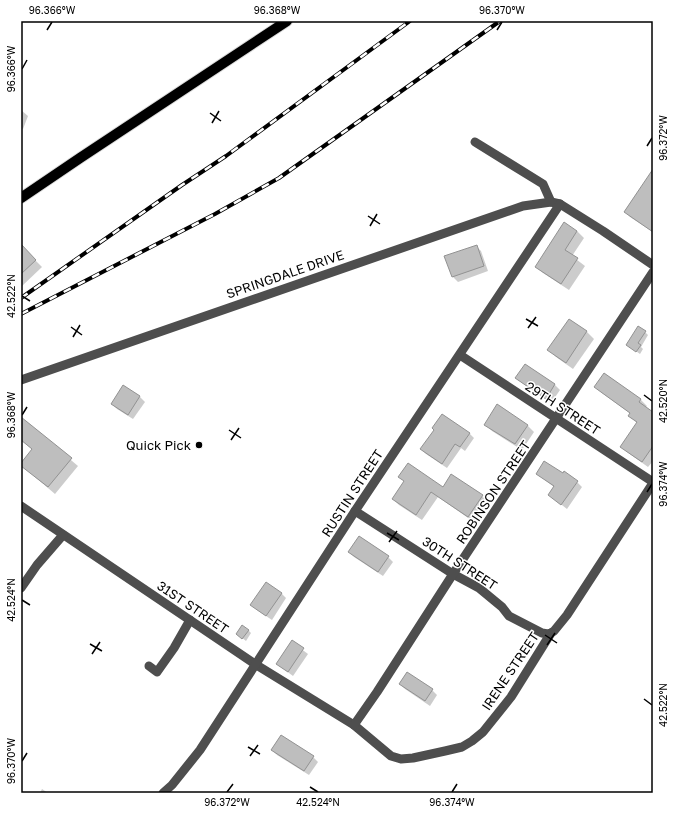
<svg xmlns="http://www.w3.org/2000/svg" width="674" height="814" viewBox="0 0 674 814" font-family="'Golos Text',sans-serif">
<style>
.shadow{fill:#0003}
.building{fill:#bebebe;stroke:#929292}
.lines{fill:none;stroke-linecap:round;stroke-linejoin:round}
.major-casing{stroke:#dbdbdb;stroke-width:12}
.minor{stroke:#4e4e4e;stroke-width:9}
.major{stroke:#000;stroke-width:10}
.rail-casing{stroke:#000;stroke-width:4}
.rail{stroke:#fff;stroke-width:2.5;stroke-dasharray:8;stroke-linecap:butt}
.ticks{fill:none;stroke:#000;stroke-width:1.5}
.poi-dot{fill:#000;stroke:#fff;stroke-width:1.5}
.labels{text-anchor:middle;stroke-width:3;stroke-linejoin:round;paint-order:stroke}
.street-label{font-size:13px;fill:#000;stroke:#fff}
.poi-label{font-size:13px;fill:#000;stroke:#fff;text-anchor:end}
.neatline{fill:none;stroke:#000;stroke-width:1.5}
.ticks-label{font-size:10px;text-anchor:middle;fill:#000}
</style>
<rect width="100%" height="100%" fill="#fff"/>
<!-- shadow -->
<g class="shadow">
<polygon points="21,110 28,116 23,129 21,128"/>
<polygon points="653,171 653,232 630,217 625,211"/>
<polygon points="577,231 584,238 572,256 585,266 569,290 543,273 536,267"/>
<polygon points="476,246 481,251 488,271 458,282 453,277"/>
<polygon points="23,248 42,267 21,287 21,251"/>
<polygon points="569,320 587,332 594,339 573,369 556,357 549,350"/>
<polygon points="645,332 648,335 641,347 643,349 640,354 627,345"/>
<polygon points="525,365 555,385 560,390 551,403 522,383 517,378"/>
<polygon points="605,374 641,400 647,406 645,408 653,413 653,461 648,467 627,452 621,447 638,424 629,416 631,414 602,393 596,387"/>
<polygon points="124,386 140,397 145,402 133,419 117,409 112,404"/>
<polygon points="21,418 78,466 55,494 21,465 33,450 21,440"/>
<polygon points="486,425 527,425 534,432 522,450 492,431"/>
<polygon points="469,433 474,438 465,451 461,448 447,468 426,454 421,449"/>
<polygon points="537,474 577,482 582,487 567,509 549,495 554,487"/>
<polygon points="400,477 443,488 482,496 488,502 474,522 438,497 422,520 399,505 393,499 405,482"/>
<polygon points="349,552 388,557 393,562 383,576 354,557"/>
<polygon points="281,593 286,598 272,620 257,610 252,605"/>
<polygon points="248,630 251,633 246,641 241,637"/>
<polygon points="292,642 308,654 293,676 277,664"/>
<polygon points="400,684 432,690 437,695 430,706 405,689"/>
<polygon points="272,750 313,757 318,762 309,775 277,755"/>
<polygon points="42,789 48,793 40,793"/>
</g>
<!-- building -->
<g class="building">
<polygon points="653,169 653,232 624,212"/>
<polygon points="564,222 577,231 565,250 578,258 561,284 535,267"/>
<polygon points="21,244 36,260 21,274"/>
<polygon points="477,245 484,266 452,277 444,256"/>
<polygon points="569,319 587,331 566,363 547,350"/>
<polygon points="638,326 646,331 638,343 641,345 636,352 626,345"/>
<polygon points="525,364 555,384 546,399 515,378"/>
<polygon points="604,373 641,399 639,402 653,412 653,446 642,462 620,447 637,422 628,416 630,413 594,387"/>
<polygon points="123,385 140,396 128,415 111,404"/>
<polygon points="497,404 528,425 515,444 484,425"/>
<polygon points="442,414 470,433 460,447 455,444 442,464 420,449 434,430 432,428"/>
<polygon points="21,417 72,458 48,487 21,466 21,463 32,449 21,440"/>
<polygon points="544,461 563,473 564,471 578,481 561,505 548,495 554,486 536,474"/>
<polygon points="408,463 443,487 451,474 483,495 468,517 431,492 416,515 392,499 404,481 398,477"/>
<polygon points="359,536 389,556 378,572 348,552"/>
<polygon points="266,582 282,593 266,616 250,605"/>
<polygon points="242,625 249,630 242,639 236,634"/>
<polygon points="292,640 304,648 288,672 276,664"/>
<polygon points="407,672 433,689 425,701 399,684"/>
<polygon points="281,735 314,756 304,771 271,750"/>
</g>
<g class="lines">
<!-- major casing -->
<g class="major-casing">
<polyline id="major" points="21,198 80,158 287,21"/>
</g>
<!-- minor -->
<g class="minor">
<polyline points="475,142 543,184 551,202"/>
<polyline points="460,355 653,482"/>
<polyline points="21,380 523,206 551,202 560,204 603,231 653,265"/>
<polyline points="21,506 255,664 354,725 391,756 401,759 413,758 445,751 462,747 472,741 483,732 511,697 551,633 554,631 567,615 653,483"/>
<polyline points="355,511 453,574 479,588 502,607 509,616 542,633 548,634 551,633"/>
<polyline points="21,588 37,565 63,535"/>
<polyline points="149,666 157,672 174,648 190,620"/>
<polyline points="354,725 377,692 453,574 653,272"/>
<polyline points="163,793 172,785 200,750 355,511 560,204"/>
</g>
<!-- major -->
<use href="#major" class="major"/>
<!-- rail casing -->
<g class="rail-casing">
<g id="rail">
<polyline points="21,298 182,185 226,156 410,21"/>
<polyline points="21,314 215,214 279,178 500,21"/>
</g>
</g>
<!-- rail -->
<use href="#rail" class="rail"/>
</g>
<!-- ticks -->
<path class="ticks" d="M47 30 52 22M272 30 277 22M497 30 502 22M22 69 27 60M210 113 221 121M212 123 219 111M647 146 652 138M368 216 380 224M370 226 377 214M22 296 30 301M526 319 538 326M71 327 82 335M528 328 536 317M73 337 80 325M644 395 652 401M22 415 27 407M229 430 241 438M231 440 239 428M647 492 652 484M387 533 399 540M389 542 397 531M22 600 30 605M545 635 557 643M90 644 102 651M547 645 555 633M92 654 100 642M644 699 652 705M248 747 260 754M250 756 258 745M22 761 27 753M310 787 318 792M227 792 233 784M452 792 457 784"/>
<!-- markers -->
<circle class="poi-dot" cx="199" cy="445" r="4"/>
<g class="labels">
<!-- street labels -->
<g class="street-label">
<text transform="translate(285 274) rotate(-19)" y="5">SPRINGDALE DRIVE</text>
<text transform="translate(563 408) rotate(33)" y="5">29TH STREET</text>
<text transform="translate(493 492) rotate(-56)" y="5">ROBINSON STREET</text>
<text transform="translate(352 493) rotate(-57)" y="5">RUSTIN STREET</text>
<text transform="translate(460 563) rotate(33)" y="5">30TH STREET</text>
<text transform="translate(193 607) rotate(34)" y="5">31ST STREET</text>
<text transform="translate(510 671) rotate(-56)" y="5">IRENE STREET</text>
</g>
<!-- poi labels -->
<g class="poi-label">
<text x="191" y="450">Quick Pick</text>
</g>
</g>
<!-- border -->
<rect width="674" height="814" fill="none" stroke="#ffffff" stroke-width="44"/>
<rect x="22" y="22" width="630" height="770" class="neatline"/>
<g class="ticks-label">
<text x="52" y="14">96.366°W</text>
<text x="277" y="14">96.368°W</text>
<text x="502" y="14">96.370°W</text>
<text transform="translate(11 69) rotate(-90)" y="4">96.366°W</text>
<text transform="translate(663 138) rotate(-90)" y="4">96.372°W</text>
<text transform="translate(11 296) rotate(-90)" y="4">42.522°N</text>
<text transform="translate(663 401) rotate(-90)" y="4">42.520°N</text>
<text transform="translate(11 415) rotate(-90)" y="4">96.368°W</text>
<text transform="translate(663 484) rotate(-90)" y="4">96.374°W</text>
<text transform="translate(11 600) rotate(-90)" y="4">42.524°N</text>
<text transform="translate(663 705) rotate(-90)" y="4">42.522°N</text>
<text transform="translate(11 761) rotate(-90)" y="4">96.370°W</text>
<text x="227" y="806">96.372°W</text>
<text x="318" y="806">42.524°N</text>
<text x="452" y="806">96.374°W</text>
</g>
</svg>
